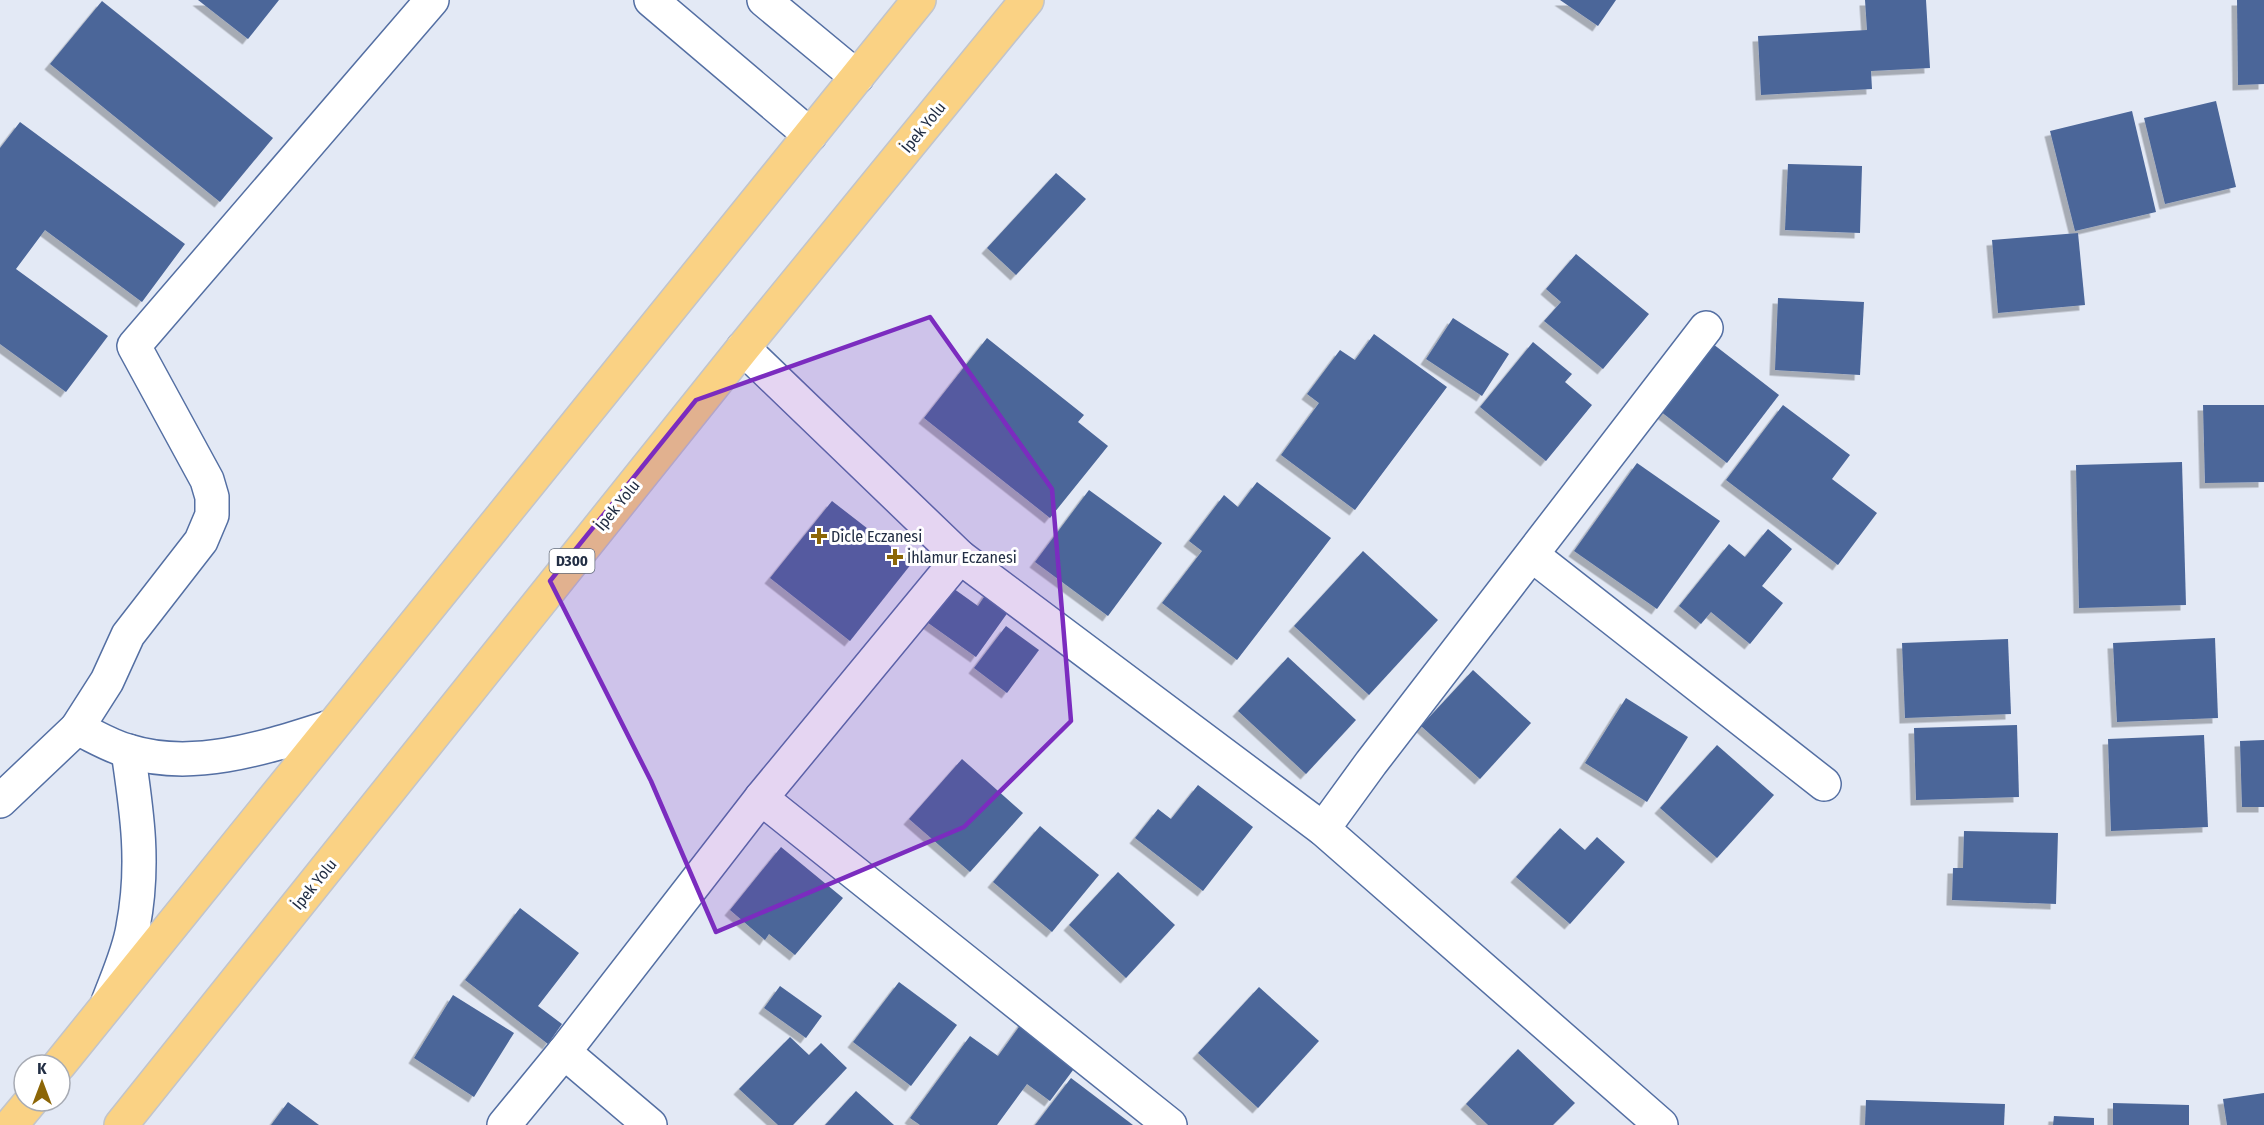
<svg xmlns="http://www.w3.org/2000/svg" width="2264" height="1125" viewBox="0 0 2264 1125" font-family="'Fira Sans Condensed',sans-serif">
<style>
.building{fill:#4b6699;filter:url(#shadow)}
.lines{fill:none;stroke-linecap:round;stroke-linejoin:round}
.minor-casing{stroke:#546fa3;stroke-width:36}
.trunk-casing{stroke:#c1c4cb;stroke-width:36}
.minor{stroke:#fff;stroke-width:33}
.trunk{stroke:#fad284;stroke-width:33}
.marked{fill:#7b2cbf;fill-opacity:0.2;stroke:#7b2cbf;stroke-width:4.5;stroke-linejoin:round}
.poi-dot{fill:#8c6607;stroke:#fff;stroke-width:2}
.labels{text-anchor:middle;stroke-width:6;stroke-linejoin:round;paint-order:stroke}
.shield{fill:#fff;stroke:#646d7c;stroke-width:1.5}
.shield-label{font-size:15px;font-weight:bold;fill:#222e44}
.street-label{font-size:16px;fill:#222e44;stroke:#fff}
.poi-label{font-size:16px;fill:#222e44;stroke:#fff;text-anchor:start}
</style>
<defs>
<filter id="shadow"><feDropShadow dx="-5.5" dy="5.5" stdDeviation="0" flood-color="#0004"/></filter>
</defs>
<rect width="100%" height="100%" fill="#e3e9f5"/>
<!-- building -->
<g class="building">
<polygon points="198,0 279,0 248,39"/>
<polygon points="1560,0 1616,0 1598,26"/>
<polygon points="1865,0 1926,0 1930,68 1871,71 1872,89 1761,95 1758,36 1867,30"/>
<polygon points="2237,0 2264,0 2264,84 2238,85"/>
<polygon points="102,1 273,138 220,202 50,64"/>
<polygon points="2216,101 2236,187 2165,204 2144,118"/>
<polygon points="2132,111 2156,212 2075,231 2050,131"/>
<polygon points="20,122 185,244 142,302 45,230 16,269 108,336 66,392 0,344 0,148"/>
<polygon points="1788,164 1862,166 1860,233 1785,230"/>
<polygon points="1056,173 1086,199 1016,275 987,248"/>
<polygon points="2078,233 2085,305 1998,313 1992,240"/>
<polygon points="1576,254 1649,314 1603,369 1544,321 1561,302 1546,289"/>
<polygon points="1778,298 1864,302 1860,375 1775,370"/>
<polygon points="1453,318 1509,354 1482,396 1426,359"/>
<polygon points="1374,334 1447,387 1355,510 1281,455 1319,403 1307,394 1340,350 1355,360"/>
<polygon points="987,338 1084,415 1078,422 1108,446 1050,518 924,418"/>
<polygon points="1533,342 1572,374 1565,382 1592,405 1546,461 1480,407"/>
<polygon points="1713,344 1779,395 1727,463 1660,411"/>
<polygon points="1783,405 1850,455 1832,479 1877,513 1838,565 1726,480"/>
<polygon points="2203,405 2264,405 2264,482 2205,483"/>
<polygon points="2182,462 2186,605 2079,608 2076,465"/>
<polygon points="1637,463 1720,521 1657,609 1574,551"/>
<polygon points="1257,482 1331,538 1237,660 1162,603 1202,551 1189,541 1224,495 1238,507"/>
<polygon points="1089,490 1162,543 1108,616 1035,562"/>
<polygon points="832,501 912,563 850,641 770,578"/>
<polygon points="1768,529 1792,549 1762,586 1783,603 1750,644 1711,612 1701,624 1679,606 1729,544 1745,557"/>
<polygon points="1363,551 1438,620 1369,695 1294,626"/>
<polygon points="950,586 978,606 988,591 1011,608 976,657 924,620"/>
<polygon points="1006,626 1039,650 1007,693 974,668"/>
<polygon points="2215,638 2218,718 2117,722 2113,643"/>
<polygon points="2008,639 2011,714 1905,718 1902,643"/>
<polygon points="1288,657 1356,720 1306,774 1238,711"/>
<polygon points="1473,670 1531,723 1480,779 1421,726"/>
<polygon points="1626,698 1688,737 1647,802 1585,763"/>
<polygon points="2017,725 2019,797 1916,800 1914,728"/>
<polygon points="2204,735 2208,827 2111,831 2108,739"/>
<polygon points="2264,740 2264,807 2242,807 2240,741"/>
<polygon points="1717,745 1774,795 1717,858 1660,808"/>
<polygon points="962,759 1023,813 970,872 909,819"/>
<polygon points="1198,785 1253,827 1203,891 1135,838 1158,809 1171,819"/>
<polygon points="1040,826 1099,875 1052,932 993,882"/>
<polygon points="1560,828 1585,850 1597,837 1625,862 1570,924 1516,877"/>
<polygon points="1964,831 2058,833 2056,904 1952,900 1953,868 1963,868"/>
<polygon points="781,847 843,898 795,955 769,934 765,940 730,910"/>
<polygon points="1118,872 1175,925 1126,978 1069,925"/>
<polygon points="520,908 579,953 538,1006 562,1024 548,1044 465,980"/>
<polygon points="899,982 957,1025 911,1086 853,1042"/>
<polygon points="780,986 822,1016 806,1038 764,1008"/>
<polygon points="1259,987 1319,1041 1258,1108 1198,1053"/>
<polygon points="453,995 514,1033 474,1097 414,1058"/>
<polygon points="1026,1017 1082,1058 1050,1101 1027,1084 997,1125 920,1125 910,1118 970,1036 998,1056"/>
<polygon points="790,1037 809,1055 821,1043 847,1068 793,1125 778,1125 739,1089"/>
<polygon points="1518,1049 1575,1103 1553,1125 1488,1125 1466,1104"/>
<polygon points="1071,1078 1133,1125 1035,1125"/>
<polygon points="856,1091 894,1125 825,1125"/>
<polygon points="2264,1093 2264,1125 2227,1125 2223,1099"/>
<polygon points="1866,1100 2005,1104 2004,1125 1865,1125"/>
<polygon points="288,1102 319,1125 271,1125"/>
<polygon points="2113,1103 2189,1105 2189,1125 2113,1125"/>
<polygon points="2054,1116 2094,1118 2094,1125 2053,1125"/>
</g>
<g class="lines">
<!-- minor casing -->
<g class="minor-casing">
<g id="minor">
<polyline points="651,0 810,135"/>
<polyline points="764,0 857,77"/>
<polyline points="743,348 960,557 1323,829 1661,1125"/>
<polyline points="1532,555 1824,784"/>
<polyline points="77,728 107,681 128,635 201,541 212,515 212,497 207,480 134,346 432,0"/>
<polyline points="761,798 1170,1125"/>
<path d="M0 801 77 728C94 736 110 746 128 751 194 772 267 747 330 727"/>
<polyline points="1323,829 1371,763 1706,328"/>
<path d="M108 1002C117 978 129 952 133 927 145 865 137 812 128 751"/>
<polyline points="564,1052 650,1125"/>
<polyline points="504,1125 564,1052 761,798 960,557"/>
</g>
</g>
<!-- trunk casing -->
<g class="trunk-casing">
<g id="trunk">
<polyline points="59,1065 919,0"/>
<polyline points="11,1125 31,1101"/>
<polyline points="121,1125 743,348 1027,0"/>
</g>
</g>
<!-- minor -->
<use href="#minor" class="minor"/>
<!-- trunk -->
<use href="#trunk" class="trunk"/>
</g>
<!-- marked area -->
<path class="marked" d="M930 317 1052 489 1071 721 964 827 716 932 651 781 550 581 696 400Z"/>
<!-- markers -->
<g class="poi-dot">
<path d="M816 527h6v6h6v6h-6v6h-6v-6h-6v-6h6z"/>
<path d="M892 548h6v6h6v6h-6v6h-6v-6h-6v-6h6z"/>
</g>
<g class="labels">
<!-- shield labels -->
<rect class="shield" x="549.5" y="549" width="45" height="24" rx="4.5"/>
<g class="shield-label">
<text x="572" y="566">D300</text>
</g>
<!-- street labels -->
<g class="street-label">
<text transform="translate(923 127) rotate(-51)" y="6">İpek Yolu</text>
<text transform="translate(617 505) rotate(-51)" y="6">İpek Yolu</text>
<text transform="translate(314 884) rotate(-51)" y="6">İpek Yolu</text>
</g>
<!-- poi labels -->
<g class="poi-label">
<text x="831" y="542">Dicle Eczanesi</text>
<text x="907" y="563">İhlamur Eczanesi</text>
</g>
</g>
<!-- north arrow -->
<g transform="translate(42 1083)"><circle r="28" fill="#ffffff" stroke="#a7abb4" stroke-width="1.5"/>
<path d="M0-4.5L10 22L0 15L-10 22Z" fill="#8c6607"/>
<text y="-9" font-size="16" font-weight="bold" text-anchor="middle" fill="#222e44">K</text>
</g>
</svg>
